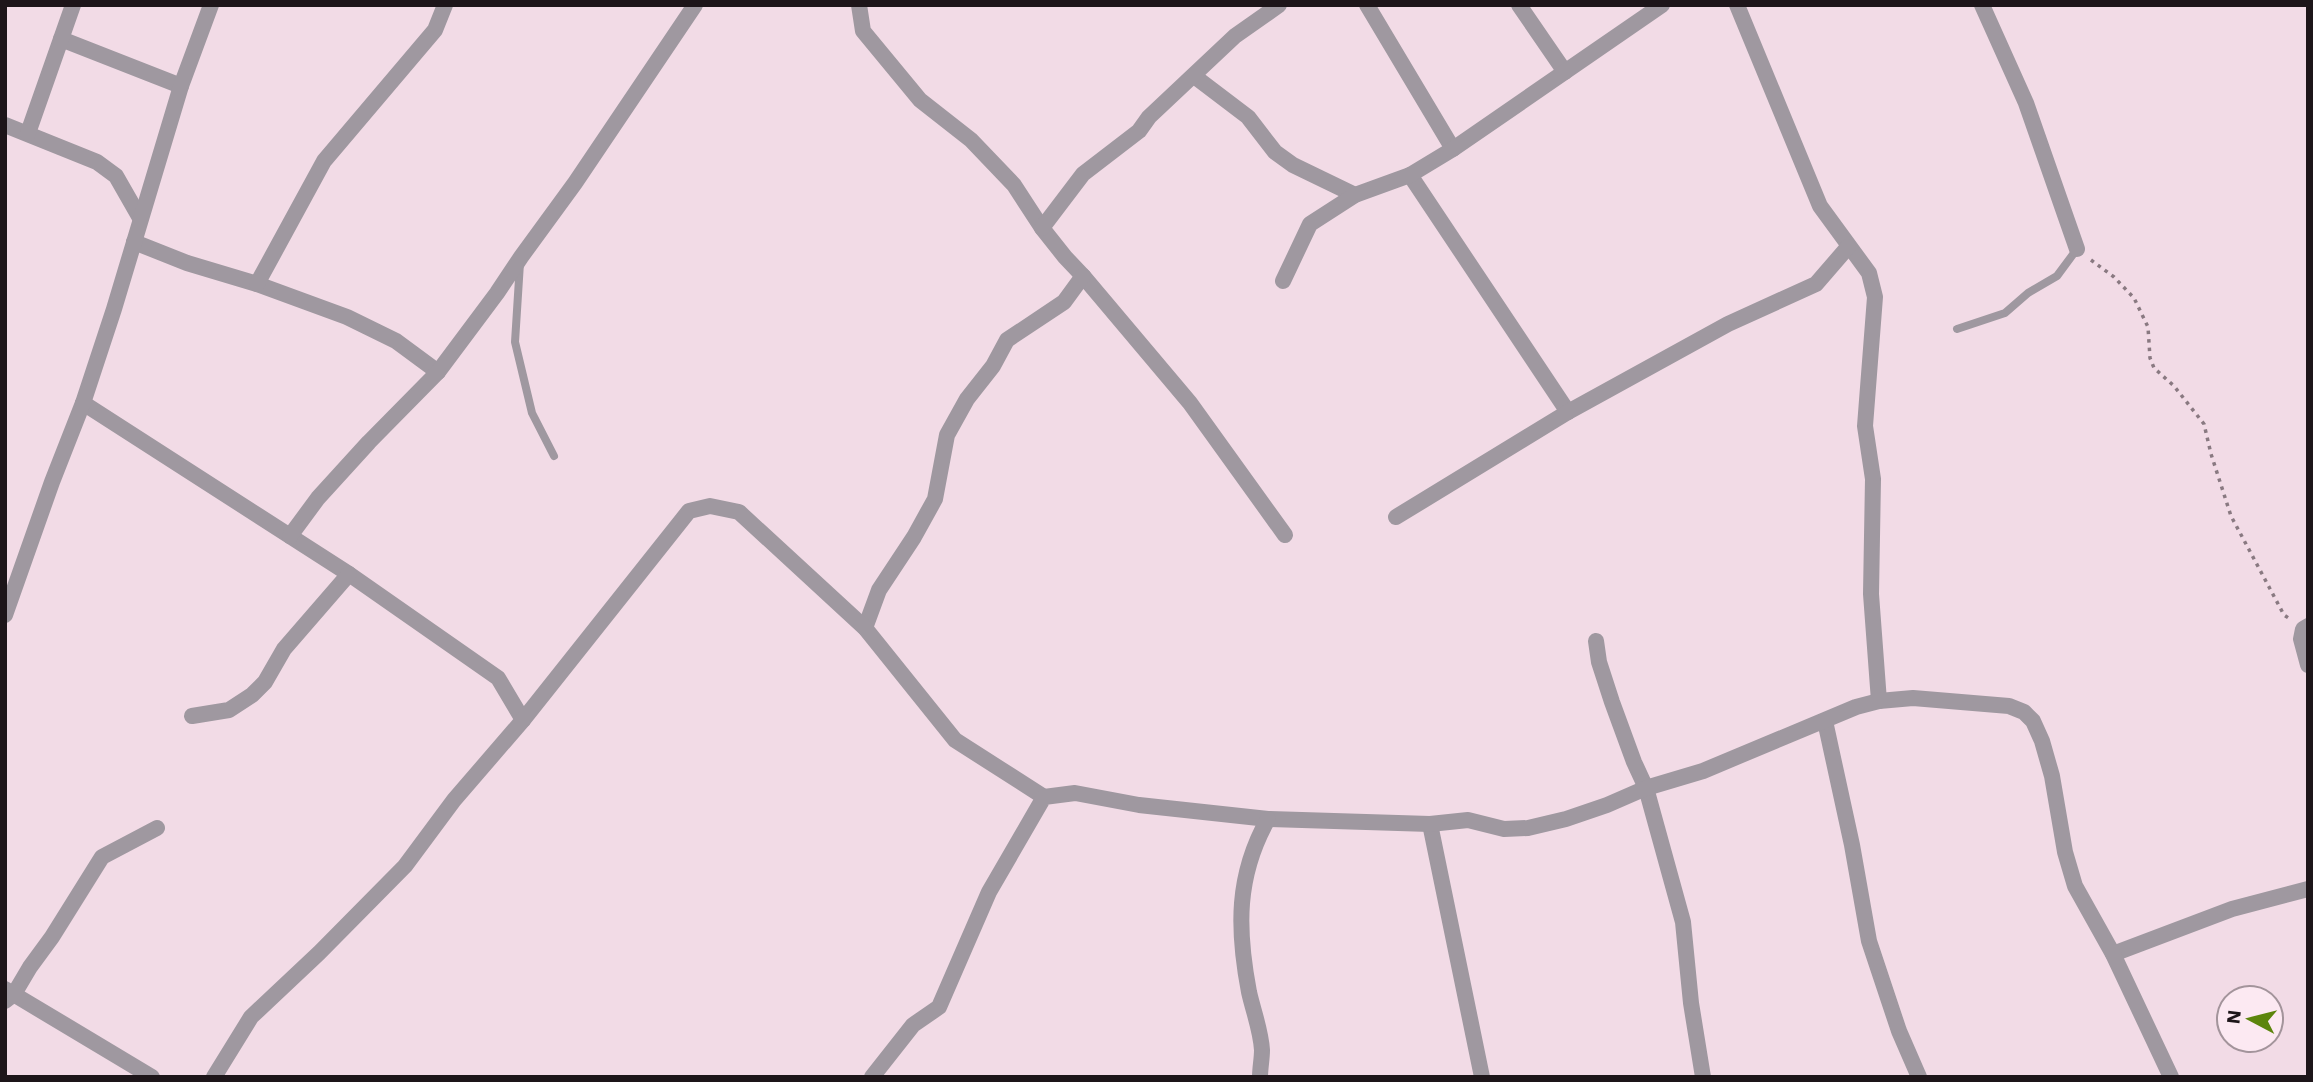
<svg xmlns="http://www.w3.org/2000/svg" width="2313" height="1082" viewBox="0 0 2313 1082" font-family="'Work Sans',sans-serif">
<style>
.lines{fill:none;stroke-linecap:round;stroke-linejoin:round}
.path{stroke:#897981;stroke-width:3.5;stroke-dasharray:3.5 5;stroke-linecap:butt}
.lane{stroke:#9f98a0;stroke-width:8}
.street{stroke:#9f98a0;stroke-width:16}
</style>
<rect width="100%" height="100%" fill="#f2dbe6"/>
<g class="lines">
<!-- path -->
<polyline class="path" points="2091,260 2114,277 2134,298 2148,327 2150,358 2154,368 2174,386 2204,424 2211,454 2231,516 2284,615 2290,619"/>
<!-- lane -->
<g class="lane">
<polyline points="520,263 515,342 532,413 554,456"/>
<polyline points="1957,329 2005,313 2028,293 2057,276 2077,249"/>
</g>
<!-- street -->
<g class="street">
<polyline points="859,5 863,31 920,100 971,140 1014,185 1042,228 1065,257 1083,276 1190,403 1285,535"/>
<polyline points="1367,5 1453,149"/>
<polyline points="1519,5 1565,72"/>
<polyline points="1737,5 1820,206 1869,273 1875,297 1865,426 1873,479 1871,594 1879,701"/>
<polyline points="1982,5 2026,103 2077,249"/>
<polyline points="61,39 181,86"/>
<polyline points="1194,76 1248,117 1275,152 1293,165 1355,195"/>
<polyline points="5,125 97,162 116,176 140,218"/>
<polyline points="28,133 73,5"/>
<polyline points="1410,175 1568,412"/>
<polyline points="1042,228 1083,174 1139,131 1149,117 1235,36 1279,5"/>
<polyline points="134,242 187,263 257,284 347,317 396,341 438,372"/>
<polyline points="1283,281 1310,224 1355,195 1410,175 1453,149 1662,5"/>
<polyline points="257,284 324,161 435,30 445,5"/>
<polyline points="83,403 349,574 498,678 523,720"/>
<polyline points="1396,517 1568,412 1728,324 1816,284 1848,247"/>
<polyline points="290,536 318,498 369,442 438,372 497,293 521,257 575,183 695,5"/>
<polyline points="5,615 52,482 83,403 114,309 181,86 211,5"/>
<polyline points="2308,626 2303,629 2301,639 2308,665"/>
<polyline points="865,628 879,590 914,537 935,499 947,435 967,399 993,366 1007,340 1064,302 1083,276"/>
<polyline points="1596,641 1599,662 1612,702 1634,762 1646,788 1683,922 1691,1003 1703,1077"/>
<polyline points="192,716 229,710 252,695 265,682 284,649 349,574"/>
<polyline points="1825,721 1852,845 1869,941 1899,1031 1919,1077"/>
<polyline points="1430,824 1482,1077"/>
<polyline points="2113,954 2232,909 2308,889"/>
<polyline points="5,989 152,1077"/>
<polyline points="5,1001 14,994 30,967 52,937 102,857 157,828"/>
<polyline points="214,1077 251,1017 319,953 405,866 454,800 523,720 689,511 710,506 739,512 865,628 955,740 1044,797"/>
<polyline points="872,1077 913,1025 939,1007 989,892 1044,797 1075,793 1139,805 1268,819 1430,824 1468,820 1504,829 1528,828 1566,819 1607,805 1646,788 1703,771 1856,707 1879,701 1913,698 2009,706 2024,712 2033,721 2042,741 2052,776 2065,852 2075,886 2113,954 2171,1077"/>
<path d="M1260 1077C1260 1068 1262 1059 1262 1050 1261 1031 1253 1010 1249 992 1237 929 1236 876 1268 819"/>
</g>
</g>
<!-- border -->
<rect width="2313" height="1082" fill="none" stroke="#1d1519" stroke-width="14"/>
<!-- north arrow -->
<g transform="translate(2250 1019) rotate(277)"><circle r="33" fill="#fce9f2" stroke="#a3949b" stroke-width="2"/>
<path d="M0-5L12 26L0 18L-12 26Z" fill="#5c850c"/>
<text y="-10" font-size="19" font-weight="bold" text-anchor="middle" fill="#1d1519">N</text>
</g>
</svg>
